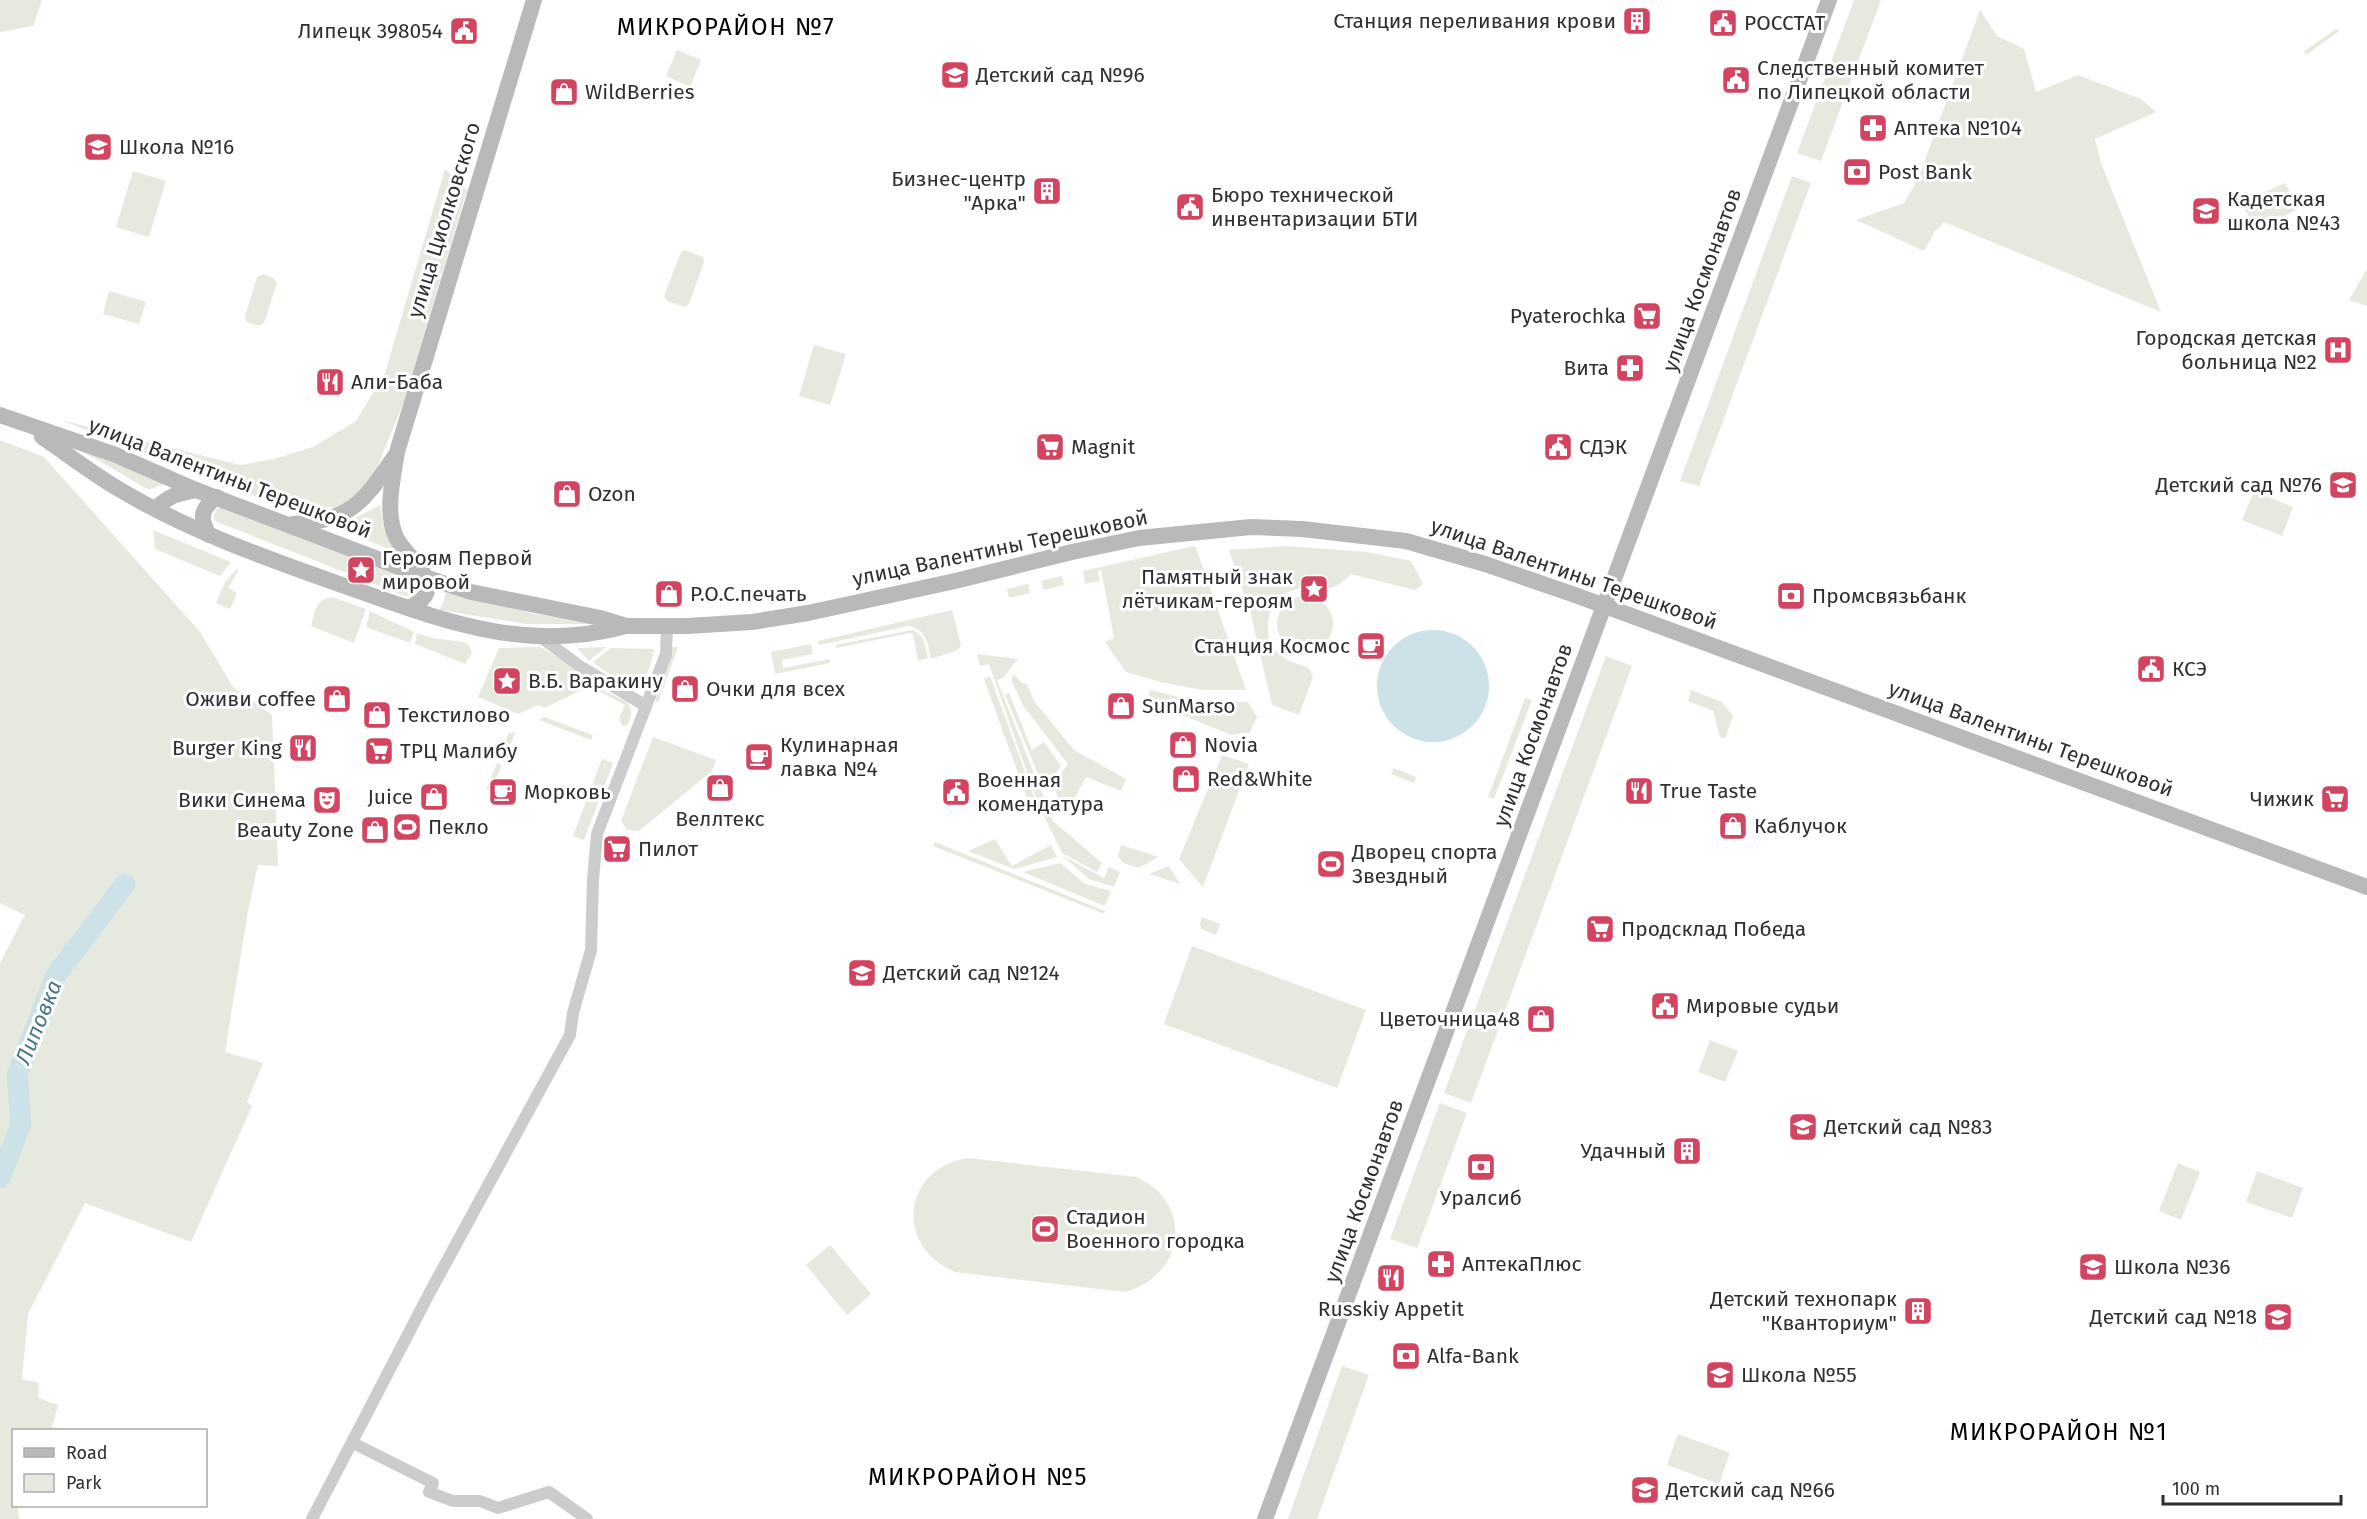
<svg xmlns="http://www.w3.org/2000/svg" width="2367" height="1519" viewBox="0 0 2367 1519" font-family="'Fira Sans',sans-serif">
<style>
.green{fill:#e6eade}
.water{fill:#cce1e8}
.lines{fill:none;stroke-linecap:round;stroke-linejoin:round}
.river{stroke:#cce1e8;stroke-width:21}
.street{stroke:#ccc;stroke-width:12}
.secondary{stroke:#b9b9b9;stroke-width:16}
.labels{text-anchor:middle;stroke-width:6;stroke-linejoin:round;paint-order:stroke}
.poi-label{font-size:21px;fill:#2f2f2f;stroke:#fff;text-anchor:start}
.street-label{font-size:21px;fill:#2f2f2f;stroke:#fff}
.water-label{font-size:22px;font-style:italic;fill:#457788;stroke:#fff}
.quarter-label{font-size:24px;letter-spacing:1.5px;fill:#000;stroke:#fff}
</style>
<rect width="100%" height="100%" fill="#fff"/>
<!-- green -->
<g class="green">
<polygon points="0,0 42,0 33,26 0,32"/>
<polygon points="1854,0 1881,0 1821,161 1797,153"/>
<polygon points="1980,10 1997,36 2024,49 2036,92 2078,75 2141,99 2156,112 2095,139 2101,163 2161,312 1944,222 1935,231 1924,251 1856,220 1904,203 1918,179"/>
<polygon points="2336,29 2339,31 2306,55 2304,51"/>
<polygon points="677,50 701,60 690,87 666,76"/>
<polygon points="445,169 467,190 403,404 371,482 352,500 335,507 302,508 260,498 61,420 240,465 274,459 313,447 356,421 385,373"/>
<polygon points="133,171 166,181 149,237 116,227"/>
<polygon points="1792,176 1811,183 1699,486 1680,481"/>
<polygon points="2285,183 2298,209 2255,230 2242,203"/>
<polygon points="685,250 703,257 704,262 689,304 684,307 667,301 664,296 681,252"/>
<polygon points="2367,269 2367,306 2349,300"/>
<polygon points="263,274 273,278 277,283 264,323 259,326 247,322 245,317 257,277"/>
<polygon points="109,291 146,302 139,324 103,314"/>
<polygon points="814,345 846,354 830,405 799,396"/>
<polygon points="0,440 44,457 200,632 233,687 272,715 278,866 258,865 248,911 225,1052 263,1063 247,1102 252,1106 191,1242 85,1203 28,1314 22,1379 39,1383 38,1398 58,1405 52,1427 69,1430 14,1430 14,1506 18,1506 19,1519 0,1519 0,963 25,915 0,903"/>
<polygon points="77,448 169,482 149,490"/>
<polygon points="2254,491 2293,507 2282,536 2242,520"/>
<polygon points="380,505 384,528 394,551 336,528"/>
<polygon points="222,507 406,579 416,584 416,591 412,596 405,596 215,521 214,515 217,509"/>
<polygon points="153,530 231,562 220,576 155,549"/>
<polygon points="1194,546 1196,548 1246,690 1203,690 1160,682 1126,672 1105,642 1114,638 1101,570 1098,571 1100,581 1085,584 1083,571"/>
<path d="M1286 546 1367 552 1411 561 1423 584 1415 590 1351 574C1322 603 1312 580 1286 593 1266 603 1261 639 1279 654 1287 661 1299 664 1309 668L1313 677 1299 715 1272 705 1251 615 1229 550Z"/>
<polygon points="239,569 228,588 237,593 230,609 216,603 225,582 236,570"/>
<polygon points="1062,576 1064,585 1043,590 1041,581"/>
<polygon points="1028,584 1030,593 1009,598 1007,589"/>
<polygon points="446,589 535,614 599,624 527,624 439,610 444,601"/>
<circle cx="1305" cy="624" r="28"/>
<path d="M332 597 366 609 354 643 311 626C315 612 315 600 332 597Z"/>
<path d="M952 610 961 645 958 650 931 659C928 644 926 628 908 626L819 645 818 641Z"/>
<polygon points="370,611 414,632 410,643 366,627"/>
<path d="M912 630C925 634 925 647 928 658L918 661 913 634 910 633 836 648 835 645Z"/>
<polygon points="417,633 432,638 464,642 469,645 472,653 465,664 415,644"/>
<polygon points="811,644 813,654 782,660 783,668 830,659 830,663 775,674 771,652"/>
<polygon points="540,647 557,656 593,684 545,708 538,705 518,714 478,697 499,648"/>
<polygon points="606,647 589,661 577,648"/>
<polygon points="673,647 678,647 658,703 655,699"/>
<path d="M611 648 654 649C645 700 625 686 593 662Z"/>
<polygon points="977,654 1018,659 1003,678 997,680 1053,821 1102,863 1097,872 1062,853 1038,804 989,664 980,666"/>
<polygon points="1606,656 1632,666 1471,1103 1444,1093"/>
<polygon points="1014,674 1022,683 1027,684 1034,701 1074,750 1126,779 1121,791 1086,777 1065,816 1053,784 1068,764 1024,707 1011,680"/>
<polygon points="990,676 1036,802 1029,804 984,679"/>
<path d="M597 687 627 702C634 710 631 716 628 725L622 726 619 718 625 705 595 689Z"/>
<polygon points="1150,690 1187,699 1248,702 1257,717 1250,732 1231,735 1165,708 1146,704"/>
<polygon points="1691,690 1722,702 1733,716 1725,739 1720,737 1713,711 1688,701"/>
<polygon points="1009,693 1032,750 1044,742 1061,766 1049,783 1043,786 1005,695"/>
<polygon points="1525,698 1532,700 1494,799 1488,797"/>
<polygon points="544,717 593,735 591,740 539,720"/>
<polygon points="516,731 504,761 498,759 508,734"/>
<polygon points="653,737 716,760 712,771 639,831 627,830 621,821"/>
<polygon points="1222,755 1249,764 1203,887 1179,859"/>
<polygon points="602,759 613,763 584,840 573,836"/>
<polygon points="497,763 502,765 491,791 486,790"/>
<polygon points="1394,768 1416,777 1414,783 1391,774"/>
<polygon points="995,839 1012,866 1051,845 1057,857 1014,869 968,851"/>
<polygon points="935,842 1105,911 1104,914 933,846"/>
<polygon points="1121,845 1158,857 1139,868 1123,863 1118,856"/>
<polygon points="1063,856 1104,878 1109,867 1120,872 1114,887 1089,879"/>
<polygon points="1060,863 1085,884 1111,891 1105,906 1023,872"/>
<polygon points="1169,866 1180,884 1149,874"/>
<polygon points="1202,917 1220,924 1216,935 1201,929 1200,923"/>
<polygon points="1192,946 1366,1010 1337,1088 1164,1024"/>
<polygon points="1710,1040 1738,1051 1725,1082 1698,1072"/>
<polygon points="1440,1103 1467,1113 1417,1248 1390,1239"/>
<path d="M968 1158 1137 1177C1147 1183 1157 1188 1163 1197 1192 1236 1167 1281 1125 1292L955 1272C894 1247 902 1168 968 1158Z"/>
<polygon points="2178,1163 2200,1172 2181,1220 2159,1211"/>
<polygon points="2257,1171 2303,1188 2292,1218 2246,1202"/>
<polygon points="830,1245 871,1294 847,1315 806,1265"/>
<polygon points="1342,1366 1369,1375 1317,1519 1288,1519"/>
<polygon points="1678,1434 1730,1453 1719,1484 1667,1465"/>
</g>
<!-- water -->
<circle class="water" cx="1433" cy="686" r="56"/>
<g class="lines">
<!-- river -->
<polyline class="river" points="0,1178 21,1124 17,1075 56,975 125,884"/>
<!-- street -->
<g class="street">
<polyline points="538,635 581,667 646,706"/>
<polyline points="353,1443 433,1483 429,1492 453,1501 480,1501 498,1508 549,1492 587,1519"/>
<polyline points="312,1519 430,1292 570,1035 573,1013 591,950 593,880 597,834 666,654 667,627"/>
</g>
<!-- secondary -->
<g class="secondary">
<polyline points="0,415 116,455 196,490 425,577 471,592 600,618 626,626 687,626 752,622 808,613 955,581 1072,552 1139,538 1251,527 1302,529 1406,541 1485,564 1575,595 2367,887"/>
<path d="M42 437C67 454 92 473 117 488 192 533 274 561 356 590 447 622 528 653 626 626"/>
<path d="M156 509C167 496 179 493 196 490"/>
<path d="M293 524C353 520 363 502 395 456"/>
<path d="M209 535C199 518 201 508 217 497"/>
<path d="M409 608C418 603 429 597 427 585 425 567 405 554 397 539 384 515 393 478 397 452L534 0"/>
<polyline points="1265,1519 1829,0"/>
</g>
</g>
<!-- icons -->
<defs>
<g id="building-square" transform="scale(1.5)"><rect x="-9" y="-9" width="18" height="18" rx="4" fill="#d24460" stroke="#fff"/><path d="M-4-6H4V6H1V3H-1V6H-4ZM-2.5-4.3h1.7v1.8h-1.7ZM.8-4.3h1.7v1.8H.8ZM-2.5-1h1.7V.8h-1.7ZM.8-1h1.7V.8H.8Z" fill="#fff"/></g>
<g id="civic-square" transform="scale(1.5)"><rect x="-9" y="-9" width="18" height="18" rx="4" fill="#d24460" stroke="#fff"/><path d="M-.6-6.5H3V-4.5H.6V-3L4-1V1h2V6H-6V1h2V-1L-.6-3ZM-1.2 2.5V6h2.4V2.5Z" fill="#fff"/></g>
<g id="school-square" transform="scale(1.5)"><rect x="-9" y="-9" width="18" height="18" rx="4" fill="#d24460" stroke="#fff"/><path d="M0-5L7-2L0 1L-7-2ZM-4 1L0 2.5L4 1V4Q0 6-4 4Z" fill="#fff"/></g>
<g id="shop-square" transform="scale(1.5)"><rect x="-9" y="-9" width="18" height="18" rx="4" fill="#d24460" stroke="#fff"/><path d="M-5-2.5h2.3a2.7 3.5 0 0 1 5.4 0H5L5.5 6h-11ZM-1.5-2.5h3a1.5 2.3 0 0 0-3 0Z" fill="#fff"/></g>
<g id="pharmacy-square" transform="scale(1.5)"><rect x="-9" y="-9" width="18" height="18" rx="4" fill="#d24460" stroke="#fff"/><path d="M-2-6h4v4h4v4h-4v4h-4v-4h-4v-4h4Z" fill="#fff"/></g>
<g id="bank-square" transform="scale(1.5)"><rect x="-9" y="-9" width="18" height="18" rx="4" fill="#d24460" stroke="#fff"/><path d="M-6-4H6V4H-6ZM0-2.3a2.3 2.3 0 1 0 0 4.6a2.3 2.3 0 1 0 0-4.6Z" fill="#fff"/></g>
<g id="supermarket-square" transform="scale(1.5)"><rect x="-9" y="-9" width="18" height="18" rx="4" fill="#d24460" stroke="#fff"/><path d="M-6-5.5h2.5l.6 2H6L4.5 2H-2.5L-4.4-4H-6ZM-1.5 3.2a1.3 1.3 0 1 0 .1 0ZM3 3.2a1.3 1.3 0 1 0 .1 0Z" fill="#fff"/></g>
<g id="hospital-square" transform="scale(1.5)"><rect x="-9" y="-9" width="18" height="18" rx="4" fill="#d24460" stroke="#fff"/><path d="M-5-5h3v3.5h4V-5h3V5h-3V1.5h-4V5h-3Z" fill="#fff"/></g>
<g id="restaurant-square" transform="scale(1.5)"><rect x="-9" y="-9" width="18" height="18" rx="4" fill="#d24460" stroke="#fff"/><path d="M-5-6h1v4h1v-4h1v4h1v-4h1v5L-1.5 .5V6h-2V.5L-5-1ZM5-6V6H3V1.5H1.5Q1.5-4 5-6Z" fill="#fff"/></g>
<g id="sight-square" transform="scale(1.5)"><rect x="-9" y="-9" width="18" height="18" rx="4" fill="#d24460" stroke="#fff"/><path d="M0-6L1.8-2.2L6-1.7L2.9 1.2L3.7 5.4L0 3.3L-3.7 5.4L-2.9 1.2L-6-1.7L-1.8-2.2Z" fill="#fff"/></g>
<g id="cafe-square" transform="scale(1.5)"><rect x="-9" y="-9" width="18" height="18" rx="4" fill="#d24460" stroke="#fff"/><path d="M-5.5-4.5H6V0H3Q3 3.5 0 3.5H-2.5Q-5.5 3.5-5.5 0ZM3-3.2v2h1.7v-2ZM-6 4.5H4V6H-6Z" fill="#fff"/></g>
<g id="theatre-square" transform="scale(1.5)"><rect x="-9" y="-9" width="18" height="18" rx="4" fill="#d24460" stroke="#fff"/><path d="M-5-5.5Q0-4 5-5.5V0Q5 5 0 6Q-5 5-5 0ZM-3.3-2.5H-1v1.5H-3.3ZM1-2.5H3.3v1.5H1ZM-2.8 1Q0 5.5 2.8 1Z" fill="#fff"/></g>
<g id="stadium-square" transform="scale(1.5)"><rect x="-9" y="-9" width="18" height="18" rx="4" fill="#d24460" stroke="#fff"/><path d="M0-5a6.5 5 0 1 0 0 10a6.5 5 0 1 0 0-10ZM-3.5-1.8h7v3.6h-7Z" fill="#fff"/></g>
</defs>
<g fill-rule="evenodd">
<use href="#building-square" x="1637" y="21"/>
<use href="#civic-square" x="1723" y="23"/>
<use href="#civic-square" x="464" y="31"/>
<use href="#school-square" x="955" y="75"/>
<use href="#civic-square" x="1736" y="80"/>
<use href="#shop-square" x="564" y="92"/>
<use href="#pharmacy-square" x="1873" y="128"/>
<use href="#school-square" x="98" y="147"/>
<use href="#bank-square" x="1857" y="172"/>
<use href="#building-square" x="1047" y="191"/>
<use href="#civic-square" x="1190" y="207"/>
<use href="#school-square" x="2206" y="211"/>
<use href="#supermarket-square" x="1647" y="316"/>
<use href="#hospital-square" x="2338" y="350"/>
<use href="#pharmacy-square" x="1630" y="368"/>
<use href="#restaurant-square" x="330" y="382"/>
<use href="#supermarket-square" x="1050" y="447"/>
<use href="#civic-square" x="1558" y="447"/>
<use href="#school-square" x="2343" y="485"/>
<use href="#shop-square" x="567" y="494"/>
<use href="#sight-square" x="361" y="570"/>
<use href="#sight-square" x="1314" y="589"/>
<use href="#shop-square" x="669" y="594"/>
<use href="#bank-square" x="1791" y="596"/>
<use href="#cafe-square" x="1371" y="646"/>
<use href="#civic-square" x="2151" y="669"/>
<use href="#sight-square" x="507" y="681"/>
<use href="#shop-square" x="685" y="689"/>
<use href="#shop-square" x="337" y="699"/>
<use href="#shop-square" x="1121" y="706"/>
<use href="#shop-square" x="377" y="715"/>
<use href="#shop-square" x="1183" y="745"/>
<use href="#restaurant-square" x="303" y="748"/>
<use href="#supermarket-square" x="379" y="751"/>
<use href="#cafe-square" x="759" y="757"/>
<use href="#shop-square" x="1186" y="779"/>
<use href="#shop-square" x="720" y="788"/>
<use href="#restaurant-square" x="1639" y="791"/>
<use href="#cafe-square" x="503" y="792"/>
<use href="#civic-square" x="956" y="792"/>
<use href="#shop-square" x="434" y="797"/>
<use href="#supermarket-square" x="2335" y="799"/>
<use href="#theatre-square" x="327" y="800"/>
<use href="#shop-square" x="1733" y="826"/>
<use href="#stadium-square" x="407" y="827"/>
<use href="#shop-square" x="375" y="830"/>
<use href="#supermarket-square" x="617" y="849"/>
<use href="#stadium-square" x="1331" y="864"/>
<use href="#supermarket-square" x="1600" y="929"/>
<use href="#school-square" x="862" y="973"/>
<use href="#civic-square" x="1665" y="1006"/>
<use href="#shop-square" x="1541" y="1019"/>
<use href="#school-square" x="1803" y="1127"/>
<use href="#building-square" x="1687" y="1151"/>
<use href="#bank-square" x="1481" y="1167"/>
<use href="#stadium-square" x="1045" y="1229"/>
<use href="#pharmacy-square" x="1441" y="1264"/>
<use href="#school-square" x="2093" y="1267"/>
<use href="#restaurant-square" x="1391" y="1278"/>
<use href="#building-square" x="1918" y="1311"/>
<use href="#school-square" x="2278" y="1317"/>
<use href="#bank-square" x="1406" y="1356"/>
<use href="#school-square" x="1720" y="1375"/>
<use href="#school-square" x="1645" y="1490"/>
</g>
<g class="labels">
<!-- poi labels -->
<g class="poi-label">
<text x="1616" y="28" text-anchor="end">Станция переливания крови</text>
<text x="1744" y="30">РОССТАТ</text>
<text x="443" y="38" text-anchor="end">Липецк 398054</text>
<text x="1757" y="75">Следственный комитет<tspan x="1757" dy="24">по Липецкой области</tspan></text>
<text x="976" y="82">Детский сад №96</text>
<text x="585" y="99">WildBerries</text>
<text x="1894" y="135">Аптека №104</text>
<text x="119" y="154">Школа №16</text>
<text x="1878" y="179">Post Bank</text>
<text x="1026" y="186" text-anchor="end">Бизнес-центр<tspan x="1026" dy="24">"Арка"</tspan></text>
<text x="1211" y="202">Бюро технической<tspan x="1211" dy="24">инвентаризации БТИ</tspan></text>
<text x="2227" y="206">Кадетская<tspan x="2227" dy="24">школа №43</tspan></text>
<text x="1626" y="323" text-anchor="end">Pyaterochka</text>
<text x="2317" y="345" text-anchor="end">Городская детская<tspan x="2317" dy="24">больница №2</tspan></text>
<text x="1609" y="375" text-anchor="end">Вита</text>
<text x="351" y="389">Али-Баба</text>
<text x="1071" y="454">Magnit</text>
<text x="1579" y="454">СДЭК</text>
<text x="2322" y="492" text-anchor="end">Детский сад №76</text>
<text x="588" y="501">Ozon</text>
<text x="382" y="565">Героям Первой<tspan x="382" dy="24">мировой</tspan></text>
<text x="1293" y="584" text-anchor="end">Памятный знак<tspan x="1293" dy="24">лётчикам-героям</tspan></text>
<text x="690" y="601">Р.О.С.печать</text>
<text x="1812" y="603">Промсвязьбанк</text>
<text x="1350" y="653" text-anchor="end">Станция Космос</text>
<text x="2172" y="676">КСЭ</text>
<text x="528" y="688">В.Б. Варакину</text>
<text x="706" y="696">Очки для всех</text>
<text x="316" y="706" text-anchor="end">Оживи coffee</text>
<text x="1142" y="713">SunMarso</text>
<text x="398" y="722">Текстилово</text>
<text x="780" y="752">Кулинарная<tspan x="780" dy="24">лавка №4</tspan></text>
<text x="1204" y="752">Novia</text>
<text x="282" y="755" text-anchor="end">Burger King</text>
<text x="400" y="758">ТРЦ Малибу</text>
<text x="1207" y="786">Red&amp;White</text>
<text x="977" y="787">Военная<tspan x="977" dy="24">комендатура</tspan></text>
<text x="1660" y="798">True Taste</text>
<text x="524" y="799">Морковь</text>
<text x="413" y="804" text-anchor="end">Juice</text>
<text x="2314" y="806" text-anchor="end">Чижик</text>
<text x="306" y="807" text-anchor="end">Вики Синема</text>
<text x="720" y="826" text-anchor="middle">Веллтекс</text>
<text x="1754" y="833">Каблучок</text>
<text x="428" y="834">Пекло</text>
<text x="354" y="837" text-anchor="end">Beauty Zone</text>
<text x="638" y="856">Пилот</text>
<text x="1352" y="859">Дворец спорта<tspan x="1352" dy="24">Звездный</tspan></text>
<text x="1621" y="936">Продсклад Победа</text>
<text x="883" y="980">Детский сад №124</text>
<text x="1686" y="1013">Мировые судьи</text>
<text x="1520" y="1026" text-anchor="end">Цветочница48</text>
<text x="1824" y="1134">Детский сад №83</text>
<text x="1666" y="1158" text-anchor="end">Удачный</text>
<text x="1481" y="1205" text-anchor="middle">Уралсиб</text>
<text x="1066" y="1224">Стадион<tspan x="1066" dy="24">Военного городка</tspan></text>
<text x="1462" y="1271">АптекаПлюс</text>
<text x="2114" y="1274">Школа №36</text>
<text x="1897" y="1306" text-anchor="end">Детский технопарк<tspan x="1897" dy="24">"Кванториум"</tspan></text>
<text x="1391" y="1316" text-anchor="middle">Russkiy Appetit</text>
<text x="2257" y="1324" text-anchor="end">Детский сад №18</text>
<text x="1427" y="1363">Alfa-Bank</text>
<text x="1741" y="1382">Школа №55</text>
<text x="1666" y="1497">Детский сад №66</text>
</g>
<!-- street labels -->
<g class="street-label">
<text transform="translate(444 220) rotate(-73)" y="7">улица Циолковского</text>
<text transform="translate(1702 280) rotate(-70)" y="7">улица Космонавтов</text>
<text transform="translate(230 478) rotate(21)" y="7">улица Валентины Терешковой</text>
<text transform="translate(1000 548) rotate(-12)" y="7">улица Валентины Терешковой</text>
<text transform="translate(1574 574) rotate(19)" y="7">улица Валентины Терешковой</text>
<text transform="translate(1533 735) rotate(-70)" y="7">улица Космонавтов</text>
<text transform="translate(2031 739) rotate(20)" y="7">улица Валентины Терешковой</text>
<text transform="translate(1364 1191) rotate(-70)" y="7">улица Космонавтов</text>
</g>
<!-- water labels -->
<g class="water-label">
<text transform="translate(38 1022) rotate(-68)" y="8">Липовка</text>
</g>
<!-- quarter labels -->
<g class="quarter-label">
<text x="726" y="35">МИКРОРАЙОН №7</text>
<text x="2059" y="1440">МИКРОРАЙОН №1</text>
<text x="978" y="1485">МИКРОРАЙОН №5</text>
</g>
</g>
<!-- legend -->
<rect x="12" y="1429" width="195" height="78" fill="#ffffff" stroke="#acacac" stroke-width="1.5"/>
<rect x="24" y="1448" width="30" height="9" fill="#b9b9b9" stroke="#acacac" stroke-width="1.5"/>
<text x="66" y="1459" font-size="18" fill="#2f2f2f">Road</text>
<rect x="24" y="1474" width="30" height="18" fill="#e6eade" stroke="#acacac" stroke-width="1.5"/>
<text x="66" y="1489" font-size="18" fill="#2f2f2f">Park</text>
<!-- scale -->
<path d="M2163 1495v9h178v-9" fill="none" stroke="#2f2f2f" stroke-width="3"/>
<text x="2172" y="1495" font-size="18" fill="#2f2f2f" stroke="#ffffff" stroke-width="4.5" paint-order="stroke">100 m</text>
</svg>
